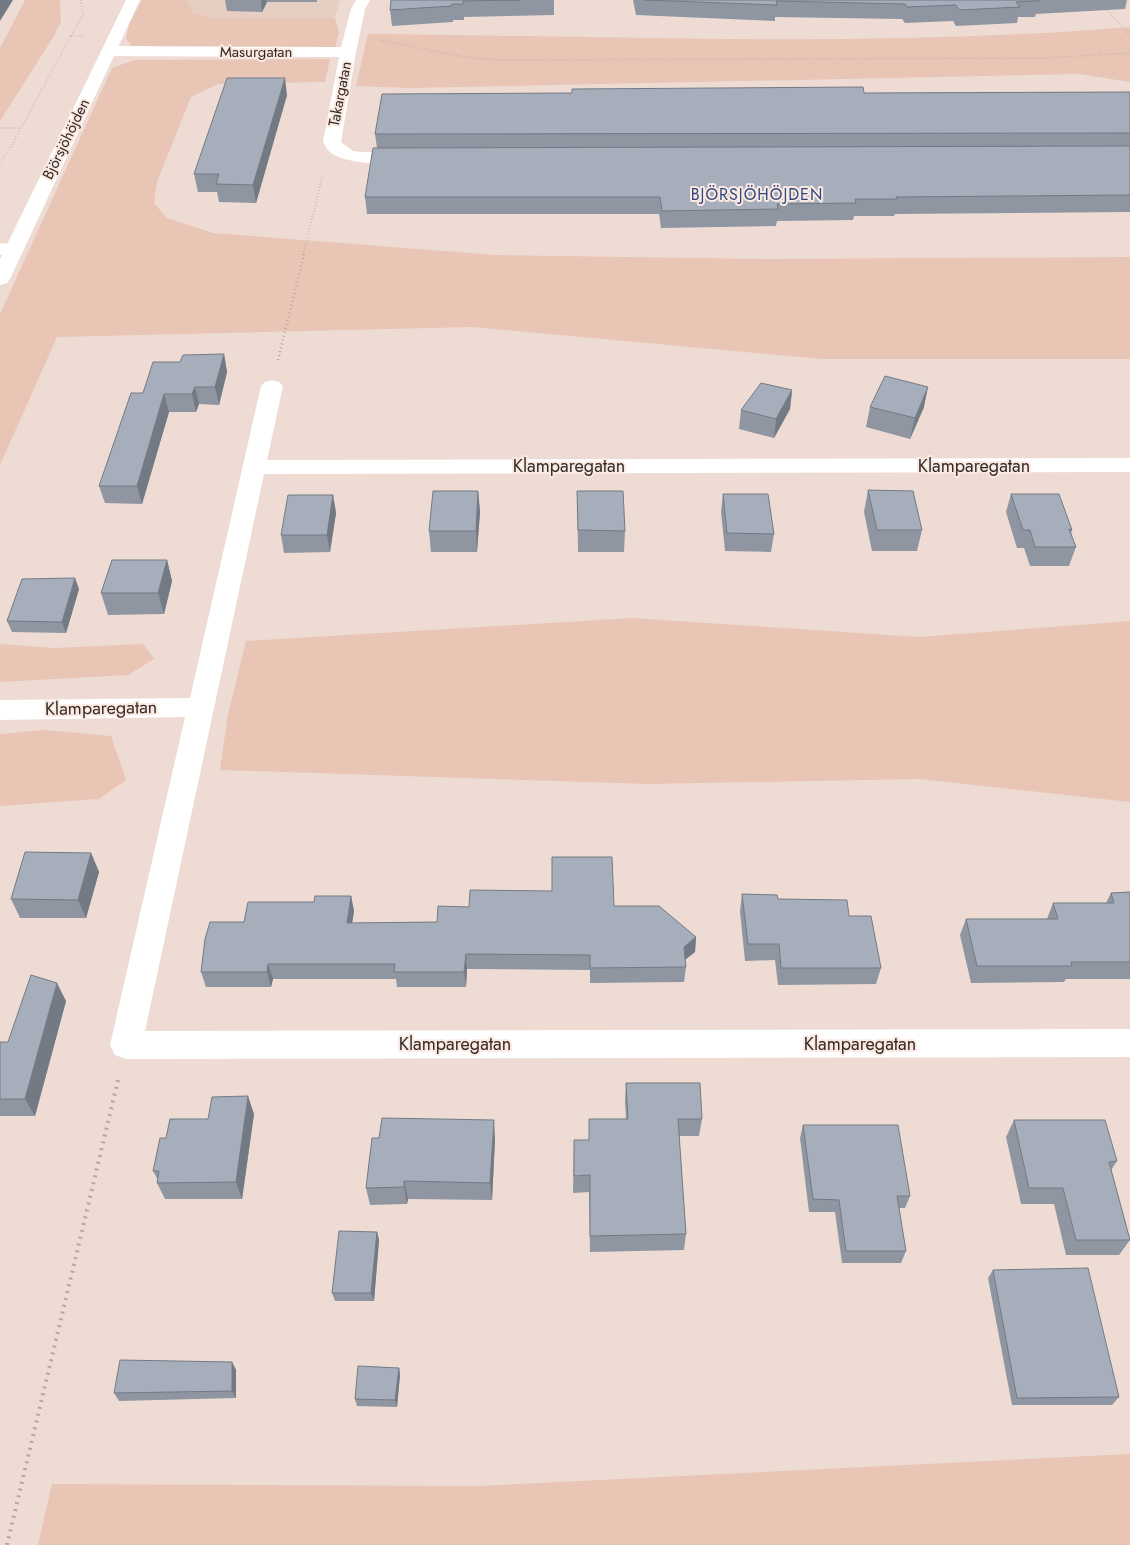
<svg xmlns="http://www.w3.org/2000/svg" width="1130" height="1545" viewBox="0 0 1130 1545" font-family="Jost,sans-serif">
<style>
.built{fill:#e7cec2}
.green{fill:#e8c5b5}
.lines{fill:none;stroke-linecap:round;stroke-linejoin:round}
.path-far2{stroke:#b6a7a0;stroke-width:2;stroke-dasharray:0.5 2.5;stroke-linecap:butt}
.path-far1{stroke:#b6a7a0;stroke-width:2.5;stroke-dasharray:1 3;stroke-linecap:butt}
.path{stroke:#b6a7a0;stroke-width:4;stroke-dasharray:2 5;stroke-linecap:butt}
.street{fill:#fff;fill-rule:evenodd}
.secondary{fill:#fff;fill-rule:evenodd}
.wall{fill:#8f96a2}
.shaded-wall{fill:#747a84}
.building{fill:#a6aebc;stroke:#747a84}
.labels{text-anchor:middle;stroke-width:4;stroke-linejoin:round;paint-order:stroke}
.far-street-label{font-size:15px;fill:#322b28;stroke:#fbe9e1}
.far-neighbourhood-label{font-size:16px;letter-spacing:1px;fill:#2c477f;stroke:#fbe9e1}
.street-label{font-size:18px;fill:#322b28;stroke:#fbe9e1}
</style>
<rect width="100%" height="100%" fill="#eedcd4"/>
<!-- built -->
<polygon class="built" points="187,0 340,0 335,18 211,18 192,12"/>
<!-- green -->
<g class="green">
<polygon points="25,0 60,0 61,21 54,36 0,121 0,48"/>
<polygon points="142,0 187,0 192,12 211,18 335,18 339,32 335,48 134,48 126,39 129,24"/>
<path d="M1130 27V82L1079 74 410 88 356 86 368 34C622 36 877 48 1130 27Z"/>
<polygon points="330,59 325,82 218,84 191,97 157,182 154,203 167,218 213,233 495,255 768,259 1130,257 1130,359 821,359 472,327 57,337 0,465 0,314 112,68 134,60"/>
<polygon points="632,618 919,637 1130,621 1130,802 919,779 648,784 220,770 228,714 246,641"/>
<polygon points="0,644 54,648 143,644 154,659 128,675 0,682"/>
<polygon points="45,730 111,736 126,780 99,799 0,806 0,734"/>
<polygon points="1130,1454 1130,1545 38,1545 52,1484 478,1486"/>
</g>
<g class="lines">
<!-- path-far2 -->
<g class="path-far2">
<polyline points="81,0 83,15 71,36 84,36"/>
<polyline points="1105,8 1130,35"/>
<polyline points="380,40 464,57 499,60 1042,58 1130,53"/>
<polyline points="0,128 21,128"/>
<polyline points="0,162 8,152 71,36"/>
<polyline points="303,255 323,174"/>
</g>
<!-- path-far1 -->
<polyline class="path-far1" points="278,360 304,254"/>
<!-- path -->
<polyline class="path" points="7,1545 118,1080"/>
<!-- street -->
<g class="street">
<path d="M356 0H370L365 9 356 52 341 142 353 151 361 152 415 153 418 157 415 161C395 166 346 165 330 152 327 150 325 145 323 142L339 57 109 56 103 54 101 51 103 48 109 46 341 47 351 9Z"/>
<polygon points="0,243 21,245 23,249 21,253 0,255"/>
<polygon points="272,380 279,382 283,386 267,460 1130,458 1130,472 264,474 145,1031 1130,1029 1130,1057 126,1059 115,1055 110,1045 185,717 0,720 0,700 190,698 261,386 265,382"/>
</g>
<!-- secondary -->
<polygon class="secondary" points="126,0 140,0 10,279 7,283 0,285 0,259"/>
</g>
<!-- wall -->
<g class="wall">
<polygon points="225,0 317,0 317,2 267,2 262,12 227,11"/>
<polygon points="391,0 554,0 554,15 464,17 464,20 453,20 453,22 392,26 390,10"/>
<polygon points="633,0 1127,0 1125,9 1036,14 1035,17 1018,17 1017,23 956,26 953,21 905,23 902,19 775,17 775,21 636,15"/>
<polygon points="1130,92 1130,212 895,214 894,216 854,216 853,220 777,221 776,226 661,228 659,214 367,214 365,197 377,148 375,134 864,93"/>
<polygon points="287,95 256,203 219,202 217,192 198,192 194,174"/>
<polygon points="224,354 227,372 219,405 199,404 196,412 169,412 142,504 105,503 99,486 143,393 180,362"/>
<polygon points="792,390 790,409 774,438 739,429 741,410"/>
<polygon points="870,407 924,407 910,439 866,427"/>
<polygon points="868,490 922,530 917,551 872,551 864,512"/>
<polygon points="478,491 480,512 477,552 431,552 429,531"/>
<polygon points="577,491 625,531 624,552 578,552"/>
<polygon points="723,494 774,534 771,552 725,551 721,512"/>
<polygon points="1011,494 1072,530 1071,534 1076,547 1069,566 1030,566 1024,548 1017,548 1006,512"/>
<polygon points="333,495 336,513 330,552 284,553 281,535"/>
<polygon points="167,560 172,581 164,614 108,615 101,593"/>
<polygon points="79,589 66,633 12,632 7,621"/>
<polygon points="91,853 99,872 86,918 20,918 11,899"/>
<polygon points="1130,892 1130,979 1066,979 1064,982 971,983 960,935 966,919 1047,919 1053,903 1106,903 1111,893"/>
<polygon points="742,894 778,899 849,916 881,968 876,984 778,985 775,960 745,961 740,911"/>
<polygon points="351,896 354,911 352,923 437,922 469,907 696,937 695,952 685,960 686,967 684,982 590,983 590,970 467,969 466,987 397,987 396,979 273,979 271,987 206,987 201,972 244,922 314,902"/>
<polygon points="66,1001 35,1116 0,1116 0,1042 8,1042"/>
<polygon points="626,1083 702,1119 699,1136 679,1136 686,1234 684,1250 590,1252 589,1192 573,1193 574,1140 589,1140 589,1119 626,1119 625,1101"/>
<polygon points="254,1114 242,1199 165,1199 157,1183 158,1180 153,1171 166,1138 208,1119"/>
<polygon points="1014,1120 1117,1161 1111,1170 1130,1240 1119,1255 1066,1255 1054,1204 1021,1204 1006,1137"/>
<polygon points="803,1125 910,1196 905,1208 899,1208 906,1251 901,1263 842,1263 835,1212 809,1212 800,1138"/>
<polygon points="495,1139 492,1200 408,1199 407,1204 370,1205 366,1188"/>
<polygon points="377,1232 379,1240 374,1301 335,1301 332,1293"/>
<polygon points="993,1270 1119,1397 1112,1405 1012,1405 988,1278"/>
<polygon points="232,1362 236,1370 236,1398 119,1401 114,1393"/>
<polygon points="399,1368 400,1375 397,1407 357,1406 355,1399"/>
</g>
<!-- shaded-wall -->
<g class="shaded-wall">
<polygon points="0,0 13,0 0,21"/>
<polygon points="261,0 266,0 267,2 262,12"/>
<polygon points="285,78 287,95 256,203 253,185"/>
<polygon points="224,354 227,372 219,405 215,387"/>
<polygon points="195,387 199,404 196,412 192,394"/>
<polygon points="928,387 924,407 910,439 915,418"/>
<polygon points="792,390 790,409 774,438 776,419"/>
<polygon points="164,394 169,412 142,504 137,486"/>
<polygon points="478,491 480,512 477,552 476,531"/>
<polygon points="333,495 336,513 330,552 327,535"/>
<polygon points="167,560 172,581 164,614 158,593"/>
<polygon points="75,578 79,589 66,633 62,622"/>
<polygon points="91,853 99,872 86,918 78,900"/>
<polygon points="351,896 354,911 350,938 347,923"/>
<polygon points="696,937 695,952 682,962 684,947"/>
<polygon points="466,954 467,969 466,987 464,972"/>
<polygon points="268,964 273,979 271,987 267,972"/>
<polygon points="57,983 66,1001 35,1116 25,1099"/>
<polygon points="248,1096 254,1114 242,1199 236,1182"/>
<polygon points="494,1120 495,1139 492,1200 490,1183"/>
<polygon points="404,1181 408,1199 407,1204 404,1187"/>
<polygon points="377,1232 379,1240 374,1301 371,1293"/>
<polygon points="232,1362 236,1370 236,1398 232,1391"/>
<polygon points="399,1368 400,1375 397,1407 395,1400"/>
</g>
<!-- building -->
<g class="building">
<polygon points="391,0 520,0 463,1 463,4 452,4 452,6 390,10"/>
<polygon points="644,0 1038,0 1039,1 1016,2 1020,7 959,10 956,5 907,7 905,4 776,1 777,5"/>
<polygon points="227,78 285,78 253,185 216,184 219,174 194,174"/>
<polygon points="863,87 864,93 1130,92 1130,133 375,134 382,94 572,93 572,89"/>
<polygon points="1130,146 1130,195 896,197 897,199 855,199 856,203 777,204 778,209 662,211 660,197 365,197 373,148"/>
<polygon points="224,354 215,387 195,387 192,394 164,394 137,486 99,486 131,393 143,393 153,362 180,362 183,355"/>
<polygon points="885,376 928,387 915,418 870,407"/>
<polygon points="761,383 792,390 776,419 741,410"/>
<polygon points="868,490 913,491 922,530 877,530"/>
<polygon points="433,491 478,491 476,531 429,531"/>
<polygon points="577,491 623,491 625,531 578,530"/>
<polygon points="723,494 768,494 774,534 727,533"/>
<polygon points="1011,494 1059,494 1072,530 1069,529 1076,547 1035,547 1030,530 1023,530"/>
<polygon points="288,495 333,495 327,535 281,535"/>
<polygon points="112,560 167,560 158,593 101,593"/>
<polygon points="75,578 62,622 7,621 22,579"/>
<polygon points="25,852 91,853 78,900 11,899"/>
<polygon points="552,857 612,857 614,906 659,906 696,937 684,947 686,967 590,968 590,955 466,954 464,972 394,972 395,964 268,964 267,972 201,972 205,939 210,922 244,922 248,902 314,902 315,896 351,896 347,923 437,922 438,906 469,907 470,890 552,891"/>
<polygon points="1130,892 1130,962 1071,962 1072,966 977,966 966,919 1058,919 1053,903 1114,903 1111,893"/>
<polygon points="742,894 777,895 778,899 847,900 849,916 871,916 881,968 781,968 779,944 748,944"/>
<polygon points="31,975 57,983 25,1099 0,1099 0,1042 8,1042"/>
<polygon points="626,1083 700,1083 702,1119 678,1119 686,1234 590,1236 590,1175 574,1176 574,1140 589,1140 589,1119 628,1119"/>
<polygon points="248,1096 236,1182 157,1183 159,1171 153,1171 160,1138 166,1138 170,1119 208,1119 212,1097"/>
<polygon points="382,1118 494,1120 490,1183 404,1181 404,1187 366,1188 372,1138 379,1138"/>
<polygon points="1014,1120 1105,1120 1117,1161 1109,1162 1130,1240 1076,1240 1063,1188 1029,1188"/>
<polygon points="803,1125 898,1125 910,1196 897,1196 906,1251 846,1251 839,1200 813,1199"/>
<polygon points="339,1231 377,1232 371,1293 332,1293"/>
<polygon points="1088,1268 1119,1397 1017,1398 993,1270"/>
<polygon points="120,1360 232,1362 232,1391 114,1393"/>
<polygon points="358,1366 399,1368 395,1400 355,1399"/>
</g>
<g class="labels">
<!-- far-street labels -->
<g class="far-street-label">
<text x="256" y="57">Masurgatan</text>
<text transform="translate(340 94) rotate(-79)" y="5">Takargatan</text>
<text transform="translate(66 139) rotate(-64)" y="5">Björsjöhöjden</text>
</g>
<!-- far-neighbourhood labels -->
<g class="far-neighbourhood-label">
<text x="757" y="200">BJÖRSJÖHÖJDEN</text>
</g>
<!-- street labels -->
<g class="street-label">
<text x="569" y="472">Klamparegatan</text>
<text x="974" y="472">Klamparegatan</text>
<text transform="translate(101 708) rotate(-1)" y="6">Klamparegatan</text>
<text x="455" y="1050">Klamparegatan</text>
<text x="860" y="1050">Klamparegatan</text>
</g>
</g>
</svg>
